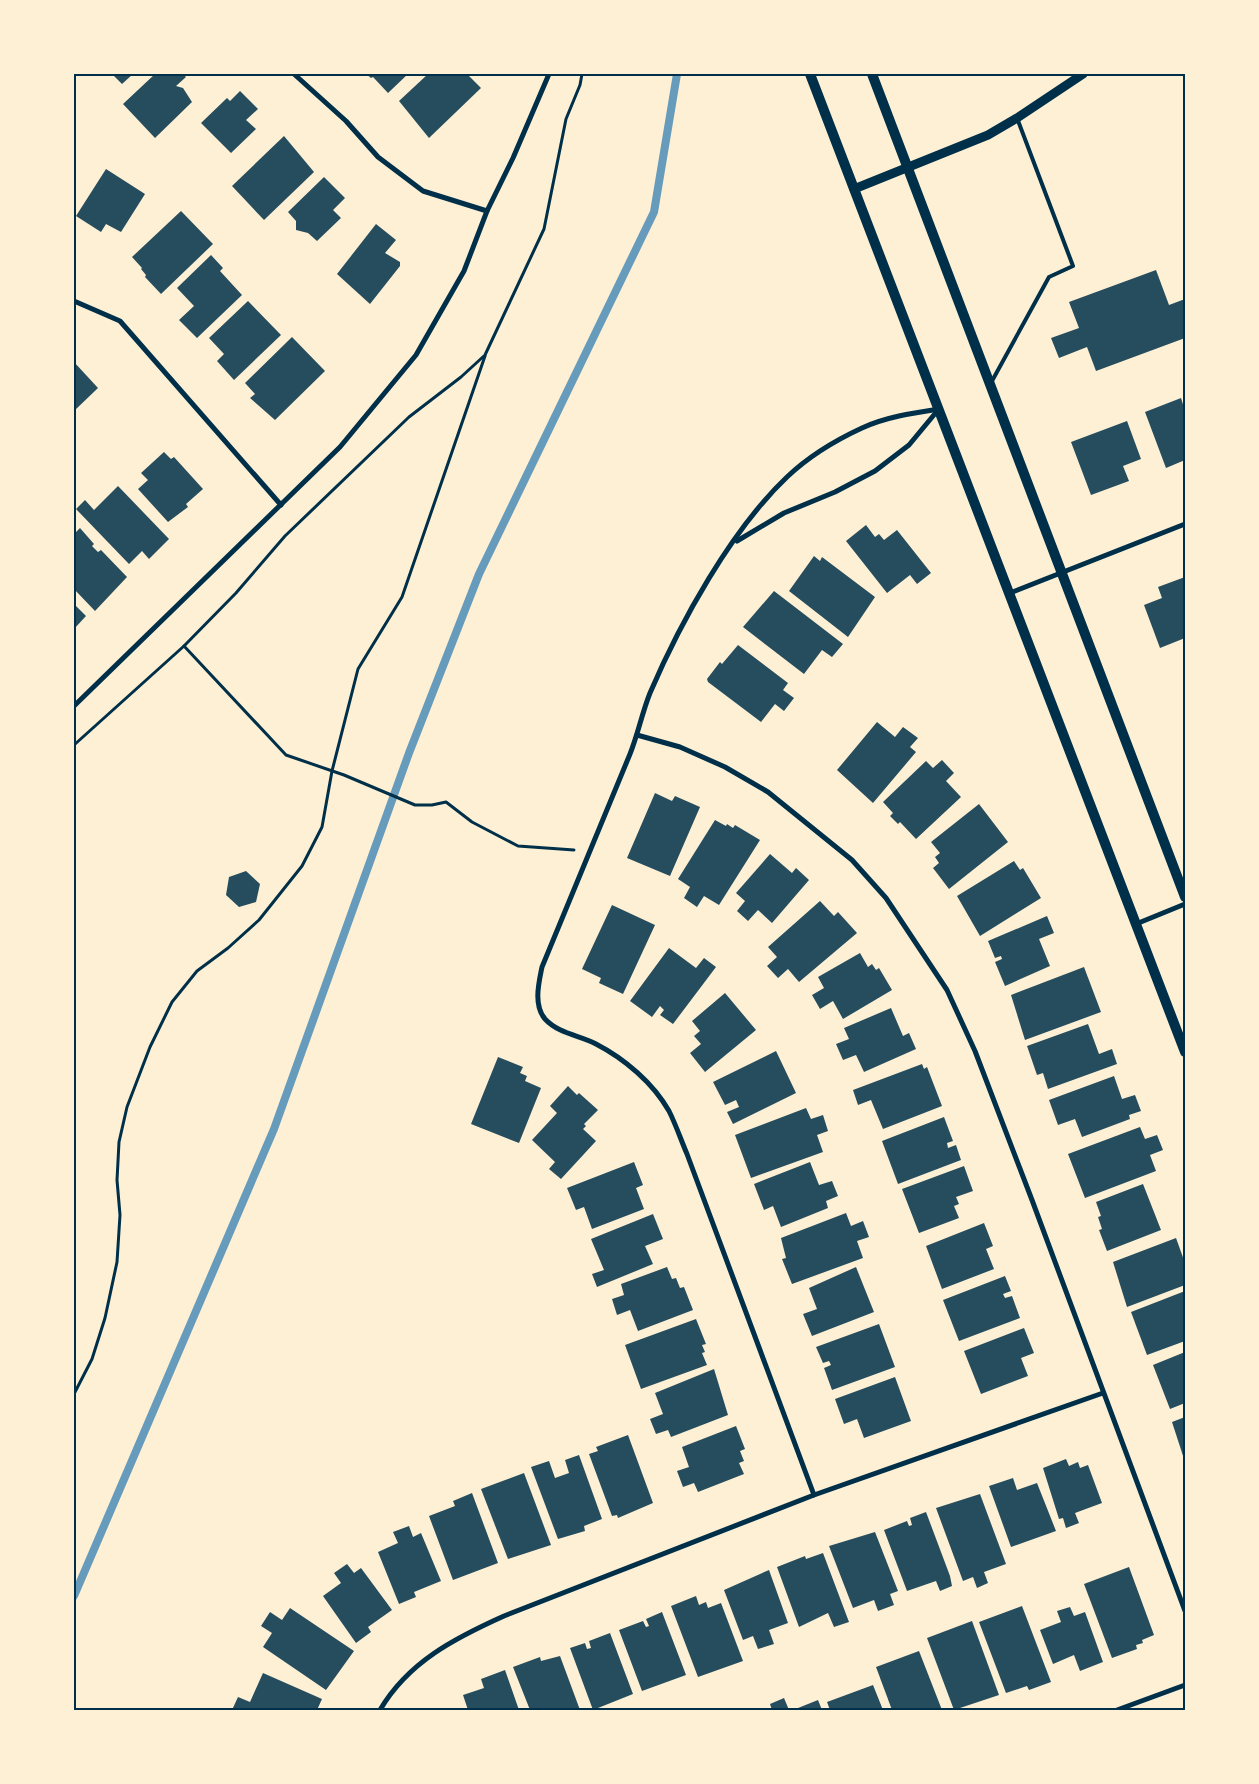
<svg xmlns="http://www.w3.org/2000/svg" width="1259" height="1784" viewBox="0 0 1259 1784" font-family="Raleway,sans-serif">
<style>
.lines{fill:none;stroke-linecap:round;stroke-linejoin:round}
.stream{stroke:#669bbc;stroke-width:8}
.building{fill:#264d5e}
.path{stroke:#003049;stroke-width:3}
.service{stroke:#003049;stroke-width:4}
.minor{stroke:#003049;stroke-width:5}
.tertiary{stroke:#003049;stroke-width:9}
.secondary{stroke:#003049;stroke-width:10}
.neatline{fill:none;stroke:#003049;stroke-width:2}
</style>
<rect width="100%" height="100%" fill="#fdf0d5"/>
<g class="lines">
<!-- stream -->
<polyline class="stream" points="74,1596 274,1129 409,753 479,574 654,212 677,74"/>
</g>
<!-- building -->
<g class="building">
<polygon points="112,74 133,74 122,84"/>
<polygon points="155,74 183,74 186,77 176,86 183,88 192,102 155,138 123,104"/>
<polygon points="366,74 408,74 388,93 373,77 371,78"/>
<polygon points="428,74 467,74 481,88 429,138 399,101"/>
<polygon points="240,91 258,109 246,120 256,129 231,153 201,123 227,98 230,101"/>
<polygon points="284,136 314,172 264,220 232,186"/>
<polygon points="106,169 145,194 121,232 106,224 101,232 76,216"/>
<polygon points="324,177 345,198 333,210 341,218 317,241 308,233 296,230 296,221 288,212"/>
<polygon points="181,211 213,244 161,294 145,277 146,275 141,269 142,268 132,257"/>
<polygon points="376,224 396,240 385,253 400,262 400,266 370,304 337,274"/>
<polygon points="211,255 223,268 220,271 242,295 197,338 179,320 194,306 177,288"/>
<polygon points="1156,270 1169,305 1185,299 1185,338 1096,371 1087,347 1059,358 1051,338 1079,328 1069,302"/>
<polygon points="248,301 281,335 234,380 217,361 224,354 209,338"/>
<polygon points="292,337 325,371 275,420 250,398 255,394 245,383"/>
<polygon points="74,362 98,388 74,411"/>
<polygon points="1181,398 1185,411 1185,460 1166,468 1145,412"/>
<polygon points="1127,421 1141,459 1123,466 1129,481 1091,495 1071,442"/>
<polygon points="164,452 171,459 174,457 203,489 186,504 188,507 168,522 138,489 148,480 141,473"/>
<polygon points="118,486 169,539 149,559 142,551 129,564 76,509 85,500 94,510"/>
<polygon points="866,525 875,537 879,534 884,540 897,530 931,573 917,584 910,575 887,593 846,541"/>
<polygon points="80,528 94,544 92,546 98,552 101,550 127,577 95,611 74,589 74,534"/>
<polygon points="814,556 820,561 822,557 875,597 848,637 789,591"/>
<polygon points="1185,577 1185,638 1160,648 1144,605 1162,598 1158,587"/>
<polygon points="774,591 843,644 832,657 822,650 804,674 743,627"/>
<polygon points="74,604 86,616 74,629"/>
<polygon points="738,645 788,683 783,690 794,698 784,711 775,704 761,722 708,682 707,679 720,662 722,664"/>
<polygon points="877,722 895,737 903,727 918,738 910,747 916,752 873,803 837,770"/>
<polygon points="942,760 954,773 946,781 961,797 916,839 900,822 898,824 890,816 893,813 883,802 926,761 933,768"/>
<polygon points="655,793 672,801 675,796 700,807 670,876 627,858"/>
<polygon points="979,804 1008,842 949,889 933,868 939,863 935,857 940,853 931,842"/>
<polygon points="715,820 726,826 727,824 733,828 735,825 760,840 719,905 704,896 697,907 684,898 690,887 678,879"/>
<polygon points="770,854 792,873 796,868 809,880 772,923 758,910 748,921 737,911 745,901 736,893"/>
<polygon points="1014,861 1020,870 1023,868 1041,898 980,936 957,896"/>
<polygon points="246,871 260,884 256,902 239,907 226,895 229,877"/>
<polygon points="820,901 834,916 838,912 857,933 799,982 788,969 778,978 767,966 777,957 768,947"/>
<polygon points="612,905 655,925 623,994 599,983 601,978 582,969"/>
<polygon points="1047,916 1054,933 1039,939 1050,966 1005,986 995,962 1002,959 1001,956 995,958 988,941"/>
<polygon points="669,948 696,968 704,958 716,967 673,1024 660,1015 664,1010 660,1006 652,1017 630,1001"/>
<polygon points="860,953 868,967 872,964 876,970 879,968 892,990 843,1019 833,1001 820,1009 812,995 824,988 818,977"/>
<polygon points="1084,967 1101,1012 1025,1040 1011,995"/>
<polygon points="725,993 756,1030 705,1072 690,1053 701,1044 694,1036 700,1031 692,1021"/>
<polygon points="891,1008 903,1036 909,1033 916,1049 864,1072 856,1055 843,1060 836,1044 849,1039 844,1028"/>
<polygon points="1088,1024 1099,1054 1112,1049 1117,1064 1048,1089 1043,1073 1037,1075 1027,1046"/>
<polygon points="776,1051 796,1093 733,1124 727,1112 739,1107 736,1100 725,1105 713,1082"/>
<polygon points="498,1057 523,1067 520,1073 527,1076 525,1081 541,1088 519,1143 471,1124"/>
<polygon points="922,1064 924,1069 927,1067 942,1106 883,1129 871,1100 858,1105 853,1090"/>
<polygon points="1114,1076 1122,1099 1135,1095 1141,1111 1129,1115 1130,1119 1082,1137 1075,1119 1058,1125 1049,1100"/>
<polygon points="568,1086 577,1095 579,1093 598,1110 584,1124 586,1126 583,1129 596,1141 561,1179 549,1169 555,1162 532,1140 557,1113 550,1106"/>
<polygon points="806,1108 811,1119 823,1115 828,1131 817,1135 823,1152 751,1178 735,1135"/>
<polygon points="944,1117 953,1141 947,1143 948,1148 956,1145 961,1160 898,1184 882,1141"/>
<polygon points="1140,1127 1145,1139 1157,1135 1163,1150 1150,1155 1156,1171 1085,1198 1068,1154"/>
<polygon points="634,1162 643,1185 636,1188 644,1209 592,1229 584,1207 576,1210 567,1188"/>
<polygon points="810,1162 819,1185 832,1181 838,1196 826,1201 828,1208 781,1227 773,1206 764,1210 754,1184"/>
<polygon points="964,1166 973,1191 956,1197 959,1204 954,1206 959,1218 919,1233 902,1189"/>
<polygon points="1143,1184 1161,1230 1107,1251 1099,1230 1102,1229 1098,1217 1101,1216 1096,1202"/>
<polygon points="846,1213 851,1226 863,1221 869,1237 857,1241 863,1258 792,1284 782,1259 786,1258 781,1238"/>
<polygon points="653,1214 663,1239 645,1246 653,1264 597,1287 592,1274 604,1270 591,1239"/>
<polygon points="984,1223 993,1246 986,1249 994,1269 942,1289 926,1246"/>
<polygon points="1176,1238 1185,1263 1185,1285 1127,1307 1113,1262"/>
<polygon points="667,1267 672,1279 676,1278 680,1288 684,1287 693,1310 638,1331 630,1310 617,1315 612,1299 624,1295 621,1284"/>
<polygon points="856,1267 874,1312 812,1336 803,1314 817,1309 809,1288"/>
<polygon points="1005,1276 1011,1291 1003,1294 1005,1298 1012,1296 1020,1318 959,1341 943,1300"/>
<polygon points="1185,1291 1185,1341 1147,1355 1131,1312"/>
<polygon points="696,1319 706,1344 702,1345 705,1352 702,1353 707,1365 641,1389 625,1345"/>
<polygon points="879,1324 895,1367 832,1390 824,1368 831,1365 829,1361 823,1363 816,1347"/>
<polygon points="1024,1328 1034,1353 1021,1358 1028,1376 981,1394 964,1351"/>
<polygon points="1185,1352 1185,1403 1170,1409 1153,1365"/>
<polygon points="714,1369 728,1415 671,1437 668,1430 656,1434 650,1419 663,1414 655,1393"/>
<polygon points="895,1377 911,1421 864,1438 857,1419 844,1424 835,1399"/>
<polygon points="1185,1417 1185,1462 1172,1422"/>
<polygon points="736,1426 745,1449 740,1451 744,1461 739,1463 744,1474 698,1492 694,1483 683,1487 677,1471 689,1467 682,1447"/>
<polygon points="628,1435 653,1503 618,1518 617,1515 612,1516 589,1454 598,1451 596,1447"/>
<polygon points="579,1455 602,1519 584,1526 585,1531 558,1539 531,1467 549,1461 555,1478 569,1473 565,1460"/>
<polygon points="1066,1459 1069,1466 1078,1462 1080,1468 1088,1465 1102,1503 1075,1513 1079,1523 1066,1528 1063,1518 1059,1519 1043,1468"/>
<polygon points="524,1473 551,1545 508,1559 481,1489"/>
<polygon points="1013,1478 1017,1490 1037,1483 1056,1531 1011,1547 989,1486"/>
<polygon points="472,1493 498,1563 453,1580 429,1516 455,1506 453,1501"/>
<polygon points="980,1494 1006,1564 984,1572 988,1583 977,1588 973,1577 963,1581 936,1508"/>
<polygon points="926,1512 950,1576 952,1586 940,1591 936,1581 907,1591 884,1530 907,1521 909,1526 912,1525 910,1518"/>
<polygon points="409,1526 413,1537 421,1533 441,1581 414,1592 416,1597 399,1604 378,1552 398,1543 393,1532"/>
<polygon points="875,1532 898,1591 890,1594 894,1605 878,1611 874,1600 853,1608 829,1546"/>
<polygon points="823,1553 849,1622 834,1627 828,1613 799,1627 777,1567 805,1556 806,1559"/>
<polygon points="347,1564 354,1573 361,1568 392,1610 368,1627 371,1632 356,1643 323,1596 341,1583 334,1573"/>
<polygon points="1129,1567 1154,1635 1142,1640 1143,1643 1136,1645 1137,1649 1112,1658 1084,1584"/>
<polygon points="769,1570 788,1623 769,1630 774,1644 758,1649 753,1636 743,1640 724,1590"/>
<polygon points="696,1596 699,1605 706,1602 708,1608 721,1603 743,1661 698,1677 671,1606"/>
<polygon points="1022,1606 1051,1682 1029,1690 1027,1686 1006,1693 979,1622"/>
<polygon points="1070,1607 1074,1616 1085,1612 1103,1662 1080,1671 1074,1655 1053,1664 1040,1630 1061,1622 1057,1611"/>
<polygon points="290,1608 354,1651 326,1690 263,1647 272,1633 261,1626 270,1612 282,1620"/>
<polygon points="662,1612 686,1675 642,1691 619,1630 643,1621 646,1627 649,1626 646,1619"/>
<polygon points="972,1621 999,1695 954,1710 927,1638"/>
<polygon points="610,1633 633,1694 593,1710 570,1648 585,1643 587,1649 591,1648 589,1641"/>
<polygon points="919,1651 942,1710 892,1710 876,1667"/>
<polygon points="560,1656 580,1710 530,1710 513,1667 540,1657 541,1661"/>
<polygon points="505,1670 519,1710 468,1710 463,1695 484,1688 481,1679"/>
<polygon points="263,1673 322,1699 317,1710 232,1710 238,1697 250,1702"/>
<polygon points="873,1685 883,1710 830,1710 827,1702"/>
<polygon points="784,1698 789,1710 772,1710 770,1704"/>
<polygon points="818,1700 822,1710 793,1710"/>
</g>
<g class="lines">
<!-- path -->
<g class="path">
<polyline points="74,745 184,646"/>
<polyline points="574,850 518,846 472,822 446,802 432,805 415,805 344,775 286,755 184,646 236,593 285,536 409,417 461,377 485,355 544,229 566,119 580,85 582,74"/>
<polyline points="74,1394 92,1359 105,1318 117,1262 120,1215 117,1180 119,1142 127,1107 150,1047 172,1002 197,971 228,948 259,920 302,866 322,827 332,771 358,669 402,597 485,356"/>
</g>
<!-- service -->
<polyline class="service" points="992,381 1049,277 1073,266 1017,118"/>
<!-- minor -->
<g class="minor">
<polyline points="294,74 346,121 378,157 423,191 487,211"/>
<polyline points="74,301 120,321 281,505"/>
<polyline points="737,541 784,513 835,492 875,471 909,445 938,410"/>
<polyline points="1010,593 1185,524"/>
<polyline points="74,706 340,447 416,355 464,271 487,211 513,158 549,74"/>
<polyline points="637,735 680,747 725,767 768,792 852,860 886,898 947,990 975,1051 1032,1200 1185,1611"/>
<polyline points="1136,924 1185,904"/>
<path d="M814 1495 687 1154C681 1140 676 1125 669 1111 653 1083 625 1059 596 1044 579 1035 559 1034 545 1019 533 1005 539 982 542 967 571 896 601 825 630 754 638 734 642 713 650 693 680 623 731 530 787 477 808 457 836 440 862 428 886 417 913 413 939 409"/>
<path d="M380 1710C408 1662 455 1638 504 1616L814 1495 1103 1393"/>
<polyline points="1117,1710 1185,1685"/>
</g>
<!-- tertiary -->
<polyline class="tertiary" points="854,189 988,135 1017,118 1083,74"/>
<!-- secondary -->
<g class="secondary">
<polyline points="810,74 1185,1052"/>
<polyline points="872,74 1185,897"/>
</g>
</g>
<!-- border -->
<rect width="1259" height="1784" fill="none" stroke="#fdf0d5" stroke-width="150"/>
<rect x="75" y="75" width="1109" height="1634" class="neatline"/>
</svg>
